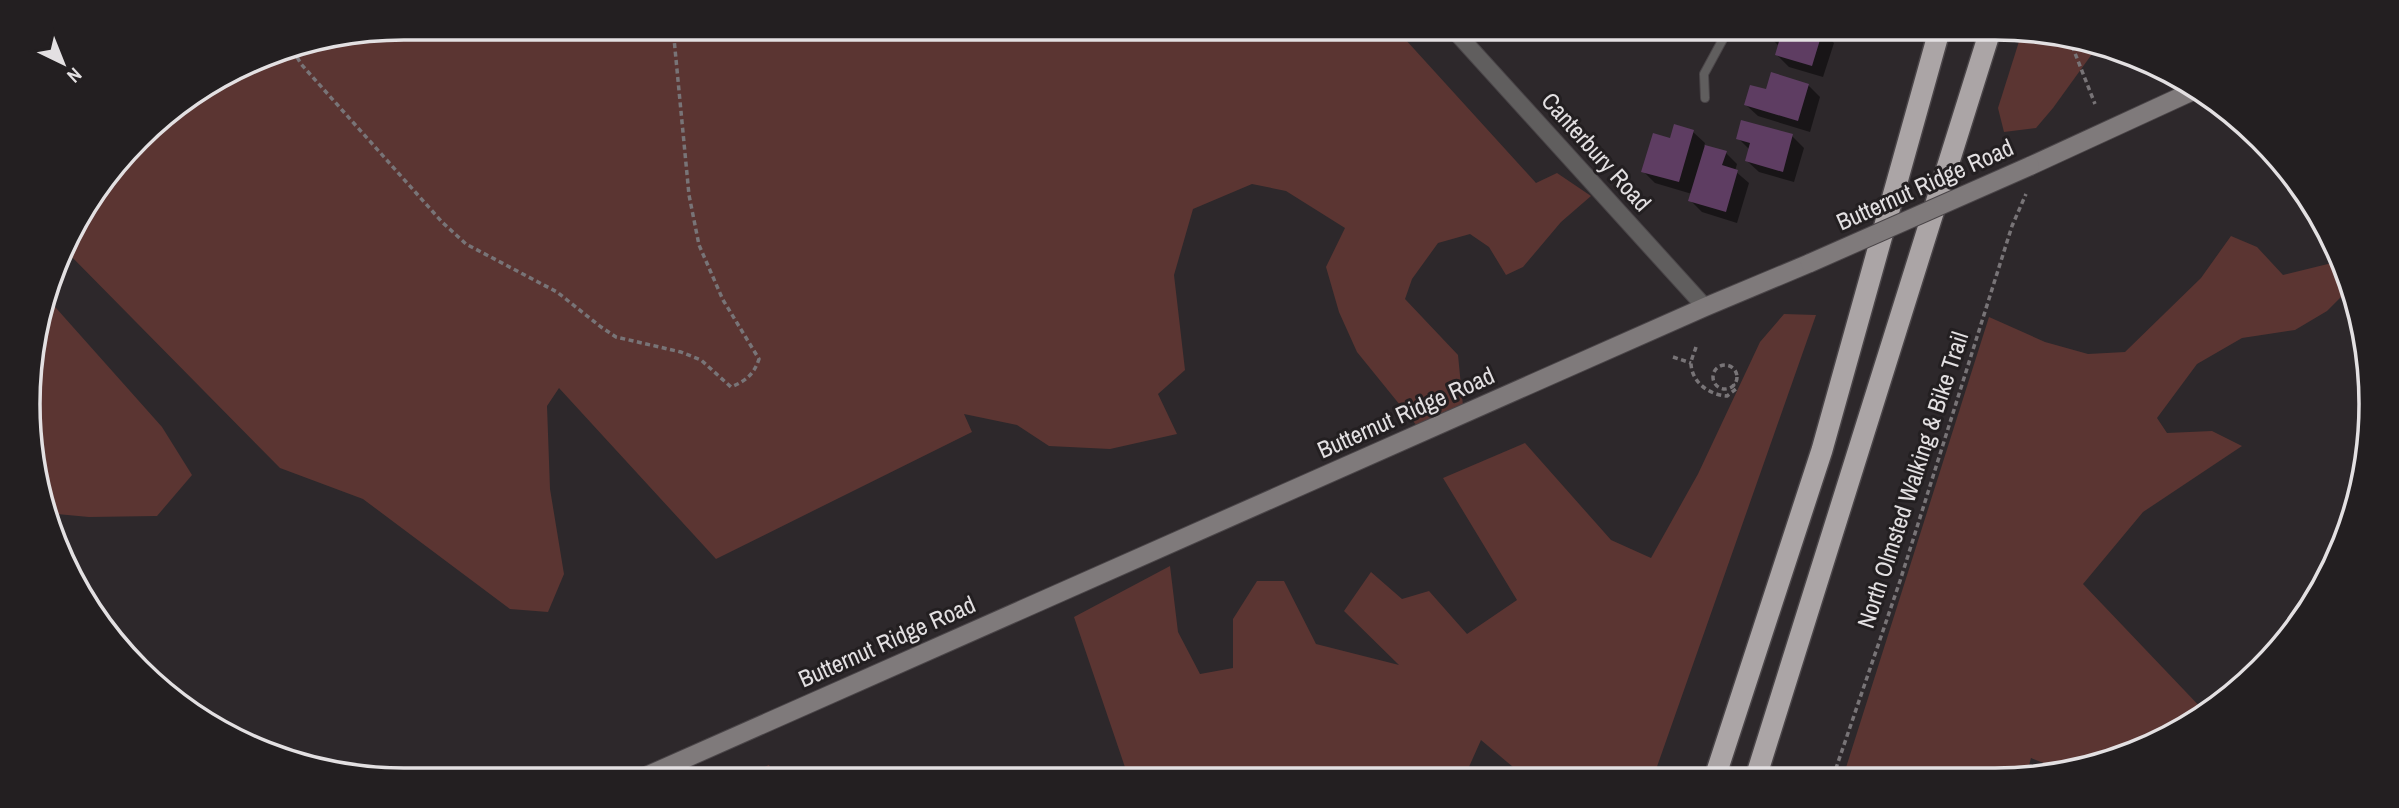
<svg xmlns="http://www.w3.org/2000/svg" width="2399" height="808" viewBox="0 0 2399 808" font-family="'Archivo Narrow',sans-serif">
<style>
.green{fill:#5b3532}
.shadow{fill:#0007}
.building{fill:#5e3d62}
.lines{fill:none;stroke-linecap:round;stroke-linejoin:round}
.lane-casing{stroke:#4a4548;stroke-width:10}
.street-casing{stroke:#4a4548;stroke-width:18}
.secondary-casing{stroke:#4a4548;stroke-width:20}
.highway-casing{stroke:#4a4548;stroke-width:24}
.path{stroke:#787477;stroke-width:3.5;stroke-dasharray:5 3.5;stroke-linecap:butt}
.lane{stroke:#605e5e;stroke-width:8}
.street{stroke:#605e5e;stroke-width:16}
.secondary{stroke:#7f7a7b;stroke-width:18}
.highway{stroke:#aba5a6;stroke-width:21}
.secondary-bridge-casing{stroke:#4a4548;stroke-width:20;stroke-linecap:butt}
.secondary-bridge{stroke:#7f7a7b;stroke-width:18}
.labels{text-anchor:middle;stroke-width:6;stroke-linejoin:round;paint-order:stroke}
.street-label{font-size:24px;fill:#e3e0e2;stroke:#231f21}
.rim{fill:none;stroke:#e3e0e2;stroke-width:3.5}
</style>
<rect width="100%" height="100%" fill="#2d282b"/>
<!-- green -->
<g class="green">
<polygon points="404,28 1395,28 1536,183 1557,173 1591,196 1561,222 1523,267 1506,275 1489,247 1470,234 1438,243 1412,279 1405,299 1458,355 1463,406 1417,426 1357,352 1339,312 1326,267 1345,228 1286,191 1252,184 1193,209 1174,275 1185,370 1158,394 1177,434 1110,449 1049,446 1017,425 964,414 972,432 716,559 559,388 547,406 550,489 564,574 548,612 510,609 363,499 280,468 64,249 67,237 156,122 260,56"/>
<polygon points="2022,32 2092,41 2092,54 2053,108 2036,128 2004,132 1998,108"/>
<polygon points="2231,236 2257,247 2283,275 2336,262 2346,292 2327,311 2295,330 2242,338 2197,364 2157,418 2167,433 2212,431 2242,446 2143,512 2083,584 2205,712 2161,741 2064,771 2031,758 2026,777 1843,777 1989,317 2045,342 2088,354 2125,352 2201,278"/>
<polygon points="48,299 162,427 192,475 157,516 89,517 46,513 41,501 31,355"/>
<polygon points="1784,314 1816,315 1653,778 1526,778 1481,740 1464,778 1129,779 1074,617 1170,566 1178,632 1200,674 1233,668 1233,619 1257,581 1284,581 1316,644 1399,665 1344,611 1371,572 1402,599 1429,591 1467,634 1517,600 1443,478 1525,443 1611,540 1651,558 1698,474 1760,342"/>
<polygon points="769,765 775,779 735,779"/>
</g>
<!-- shadow -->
<g class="shadow">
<polygon points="1768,28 1811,28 1822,31 1834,43 1823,77 1789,67 1777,55 1778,45 1766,33"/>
<polygon points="1808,85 1820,97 1810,132 1758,116 1746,105 1767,92"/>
<polygon points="1693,132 1705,143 1704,146 1726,153 1737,164 1735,171 1749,183 1737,223 1702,212 1690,200 1692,194 1655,183 1643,171 1671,141"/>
<polygon points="1792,136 1804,148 1794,182 1759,172 1747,161 1750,150 1738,138"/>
</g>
<!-- building -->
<g class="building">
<polygon points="1766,28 1823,30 1812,66 1775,55 1780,38 1764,34"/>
<polygon points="1771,72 1809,84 1798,121 1744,105 1750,85 1766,89"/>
<polygon points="1741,120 1793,134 1783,172 1745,161 1750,143 1736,139"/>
<polygon points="1674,124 1694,130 1679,182 1641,172 1653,133 1670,138"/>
<polygon points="1705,145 1727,151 1722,165 1738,170 1726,212 1688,201"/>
</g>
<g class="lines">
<!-- lane casing -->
<g class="lane-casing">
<polyline id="lane" points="1705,98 1704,74 1729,28"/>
</g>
<!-- street casing -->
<g class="street-casing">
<polyline id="street" points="1452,28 1705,307"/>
</g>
<!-- secondary casing -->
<g class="secondary-casing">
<g id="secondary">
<polyline points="2030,166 2193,91"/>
<polyline points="637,780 1705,307 1810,263"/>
</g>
</g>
<!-- highway casing -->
<g class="highway-casing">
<g id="highway">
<polyline points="1715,777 1822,450 1940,28"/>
<polyline points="1756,777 1991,28"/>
</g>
</g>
<!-- path -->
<g class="path">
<polyline points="2069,38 2095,104"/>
<path d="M293 50 301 64 442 222 466 244 557 292 601 327 616 337 681 352 701 360 731 387C746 381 754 374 759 359L723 300 699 245 689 195 673 28"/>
<path d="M1696 347C1695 351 1691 359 1691 364 1692 383 1710 395 1727 396L1736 389 1733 384"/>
<polyline points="1673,357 1691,363"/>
<circle cx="1725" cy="377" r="12"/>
<polyline points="1833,777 1900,581 2012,226 2026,194"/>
</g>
<!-- lane -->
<use href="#lane" class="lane"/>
<!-- street -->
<use href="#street" class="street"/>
<!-- secondary -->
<use href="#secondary" class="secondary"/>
<!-- highway -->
<use href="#highway" class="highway"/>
<!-- secondary-bridge casing -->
<g class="secondary-bridge-casing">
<polyline id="secondary-bridge" points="1810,263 2030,166"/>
</g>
<!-- secondary-bridge -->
<use href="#secondary-bridge" class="secondary-bridge"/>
</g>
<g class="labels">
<!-- street labels -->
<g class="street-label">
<text transform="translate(1596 152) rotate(48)" y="8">Canterbury Road</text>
<text transform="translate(1925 185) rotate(-24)" y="8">Butternut Ridge Road</text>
<text transform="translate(1406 413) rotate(-24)" y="8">Butternut Ridge Road</text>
<text transform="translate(1913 480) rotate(-72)" y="8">North Olmsted Walking &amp; Bike Trail</text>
<text transform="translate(887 642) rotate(-24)" y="8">Butternut Ridge Road</text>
</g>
</g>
<!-- crop -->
<path d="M0 0H2399V808H0ZM404 40H1995A364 364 0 0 1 2359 404V404A364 364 0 0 1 1995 768H404A364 364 0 0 1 40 404V404A364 364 0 0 1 404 40Z" fill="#231f21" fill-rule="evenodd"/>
<path class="rim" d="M404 40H1995A364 364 0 0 1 2359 404V404A364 364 0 0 1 1995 768H404A364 364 0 0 1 40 404V404A364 364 0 0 1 404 40Z"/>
<!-- north arrow -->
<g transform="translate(63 63) rotate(137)" stroke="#231f21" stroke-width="5" paint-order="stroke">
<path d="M0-5L12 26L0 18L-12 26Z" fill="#e3e0e2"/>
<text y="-10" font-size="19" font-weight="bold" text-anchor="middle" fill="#e3e0e2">N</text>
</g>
</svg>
